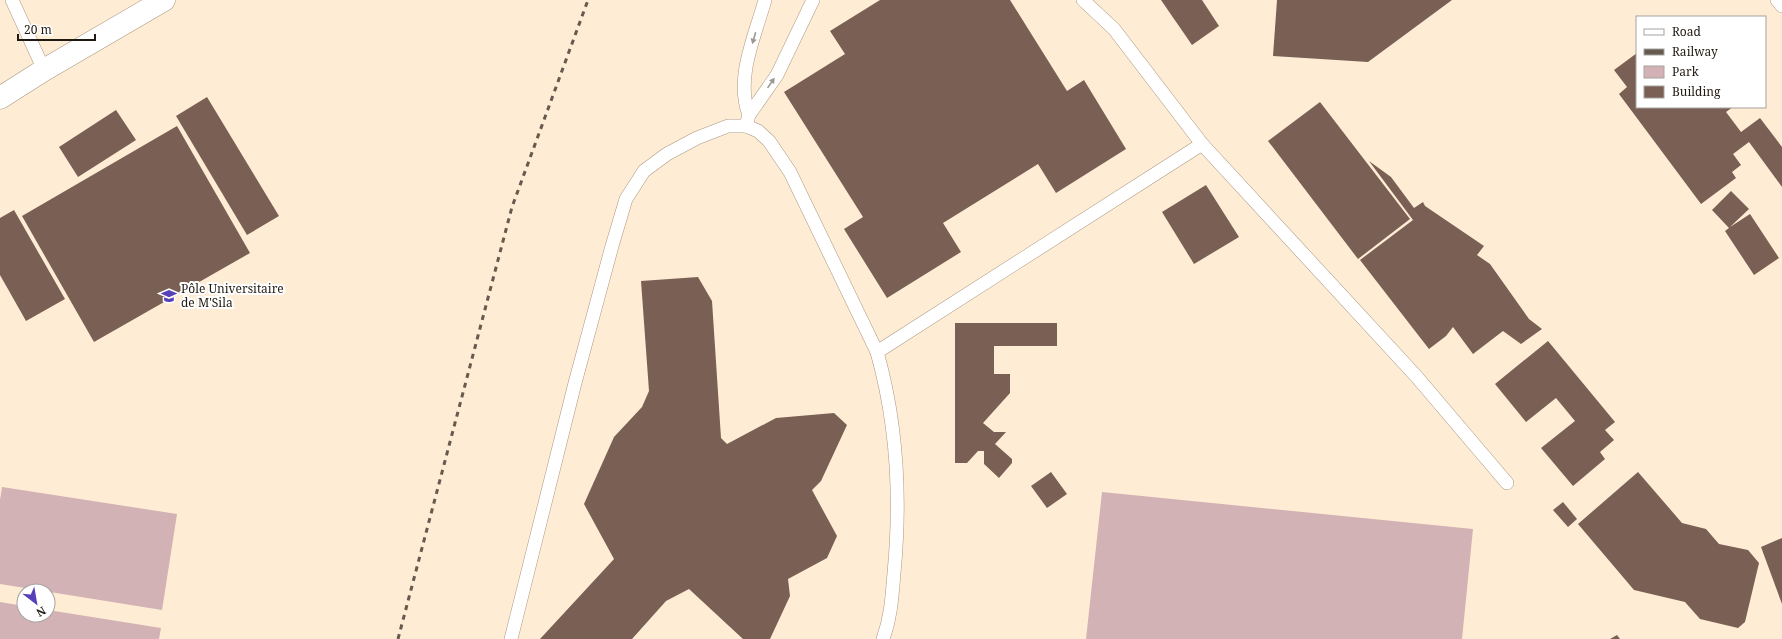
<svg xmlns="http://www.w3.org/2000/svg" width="1782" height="639" viewBox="0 0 1782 639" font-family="'Noto Serif',serif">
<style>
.green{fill:#d2b2b4}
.building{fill:#795f54}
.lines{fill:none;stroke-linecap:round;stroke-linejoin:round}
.lane-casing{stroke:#aa9882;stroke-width:14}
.street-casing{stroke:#aa9882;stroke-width:23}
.lane{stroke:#fff;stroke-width:13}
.street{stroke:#fff;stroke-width:22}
.rail{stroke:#655a4d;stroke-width:3;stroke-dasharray:5 5;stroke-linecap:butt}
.oneway{fill:#9b9894}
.labels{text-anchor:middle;stroke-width:4;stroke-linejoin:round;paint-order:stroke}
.poi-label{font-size:12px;fill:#201911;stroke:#fff;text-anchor:start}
</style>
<rect width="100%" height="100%" fill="#ffecd4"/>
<!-- green -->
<g class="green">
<polygon points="2,487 177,514 162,610 0,584 0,500"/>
<polygon points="1102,492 1473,529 1462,639 1086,639"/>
<polygon points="0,602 24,606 24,615 48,615 48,610 161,628 159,639 0,639"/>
</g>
<!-- building -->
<g class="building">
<polygon points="880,0 1010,0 1067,91 1084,80 1126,149 1056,193 1038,164 943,223 961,252 887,298 844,229 863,217 784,92 845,54 830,31"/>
<polygon points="1161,0 1202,0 1219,26 1192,45"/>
<polygon points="1277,0 1452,0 1368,62 1273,56"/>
<polygon points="1637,53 1637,107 1733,107 1726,112 1741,132 1760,118 1782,147 1782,187 1749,142 1733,154 1741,165 1732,172 1736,178 1701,204 1619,94 1627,87 1614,70"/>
<polygon points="207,97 279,216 247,235 176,116"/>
<polygon points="1320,102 1410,219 1358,259 1268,141"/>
<polygon points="116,110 136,140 78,177 59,147"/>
<polygon points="177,126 250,253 94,342 22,216"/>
<polygon points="1369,161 1391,177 1414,208 1423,202 1425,206 1484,246 1477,255 1490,264 1529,319 1542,329 1521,344 1503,331 1473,354 1453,327 1446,336 1429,349 1360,260 1413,220"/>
<polygon points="1206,185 1239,237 1194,264 1162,212"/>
<polygon points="1731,191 1749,209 1730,227 1750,214 1779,258 1754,275 1725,231 1729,228 1712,210"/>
<polygon points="14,210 65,299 26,321 0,275 0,218"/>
<polygon points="698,277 712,301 721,438 727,444 776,418 834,413 847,425 821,481 812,490 837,536 827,558 788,579 790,596 770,639 743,639 689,589 666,601 632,639 540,639 614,559 584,504 614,437 642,407 649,391 641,281"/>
<polygon points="955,323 1057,323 1057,346 994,346 994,374 1010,374 1010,393 983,423 994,432 1006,432 995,444 1012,459 1012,463 999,478 984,464 984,451 978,451 967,463 955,463"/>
<polygon points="1548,341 1615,422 1605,430 1614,440 1600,452 1605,459 1573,486 1541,448 1575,421 1556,398 1526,422 1495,384"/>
<polygon points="1051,472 1067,494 1047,508 1031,486"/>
<polygon points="1638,472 1682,523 1706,529 1719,544 1748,550 1759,563 1745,622 1738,628 1700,619 1685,602 1634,590 1578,524"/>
<polygon points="1563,502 1577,519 1568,527 1553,510"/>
<polygon points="1782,538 1782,604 1761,547"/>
<polygon points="1617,635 1620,639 1610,639"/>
</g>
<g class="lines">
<!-- lane casing -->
<g class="lane-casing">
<g id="lane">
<polyline points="12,0 44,70"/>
<polyline points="1083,0 1114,29 1202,144 1416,376 1507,483"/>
<polyline points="1777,0 1782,6"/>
<path d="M749 115C735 78 755 36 765 0"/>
<polyline points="746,126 749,115 777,75 813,0"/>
<polyline points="877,352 1202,144"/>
<path d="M511 639 575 383 612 246 626 199 644 171 667 154 697 138 728 126H746L758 131 769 141 790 172 877 352C897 423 901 500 894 573 892 597 891 617 883 639"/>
</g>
</g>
<!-- street casing -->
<g class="street-casing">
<polyline id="street" points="0,98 44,70 164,0"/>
</g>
<!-- lane -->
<use href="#lane" class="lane"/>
<!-- street -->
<use href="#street" class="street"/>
<!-- rail -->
<polyline class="rail" points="398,639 512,207 588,0"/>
</g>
<!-- one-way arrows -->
<defs><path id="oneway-solid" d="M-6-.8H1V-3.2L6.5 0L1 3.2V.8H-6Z"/></defs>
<g class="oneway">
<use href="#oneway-solid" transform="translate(754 38) rotate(106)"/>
<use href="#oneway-solid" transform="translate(771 83) rotate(-55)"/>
</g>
<!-- icons -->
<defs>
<g id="university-bare" transform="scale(1.2)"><path d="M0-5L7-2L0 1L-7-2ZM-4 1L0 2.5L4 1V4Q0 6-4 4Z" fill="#5740b8" stroke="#fff" stroke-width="2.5" paint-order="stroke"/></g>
</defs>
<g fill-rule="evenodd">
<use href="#university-bare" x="169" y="296"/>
</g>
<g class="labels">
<!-- poi labels -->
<g class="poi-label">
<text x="181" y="293">Pôle Universitaire<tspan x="181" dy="14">de M'Sila</tspan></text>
</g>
</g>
<!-- legend -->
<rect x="1636" y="16" width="130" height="92" fill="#ffffff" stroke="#a6a3a0"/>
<rect x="1644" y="29" width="20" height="6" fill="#ffffff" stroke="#a6a3a0"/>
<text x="1672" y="36" font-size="12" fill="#201911">Road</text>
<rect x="1644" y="49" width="20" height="6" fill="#655a4d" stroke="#a6a3a0"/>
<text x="1672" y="56" font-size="12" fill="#201911">Railway</text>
<rect x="1644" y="66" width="20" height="12" fill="#d2b2b4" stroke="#a6a3a0"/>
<text x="1672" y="76" font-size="12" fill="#201911">Park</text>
<rect x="1644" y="86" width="20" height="12" fill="#795f54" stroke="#a6a3a0"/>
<text x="1672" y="96" font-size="12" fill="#201911">Building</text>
<!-- north arrow -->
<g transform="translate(36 603) rotate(149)"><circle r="19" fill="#ffffff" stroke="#a6a3a0"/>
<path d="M0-3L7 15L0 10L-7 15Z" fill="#5740b8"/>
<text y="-6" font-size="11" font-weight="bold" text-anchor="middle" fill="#201911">N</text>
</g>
<!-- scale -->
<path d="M18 34v6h77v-6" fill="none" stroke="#201911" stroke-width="2"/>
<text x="24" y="34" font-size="12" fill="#201911" stroke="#ffffff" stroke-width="3" paint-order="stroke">20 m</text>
</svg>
